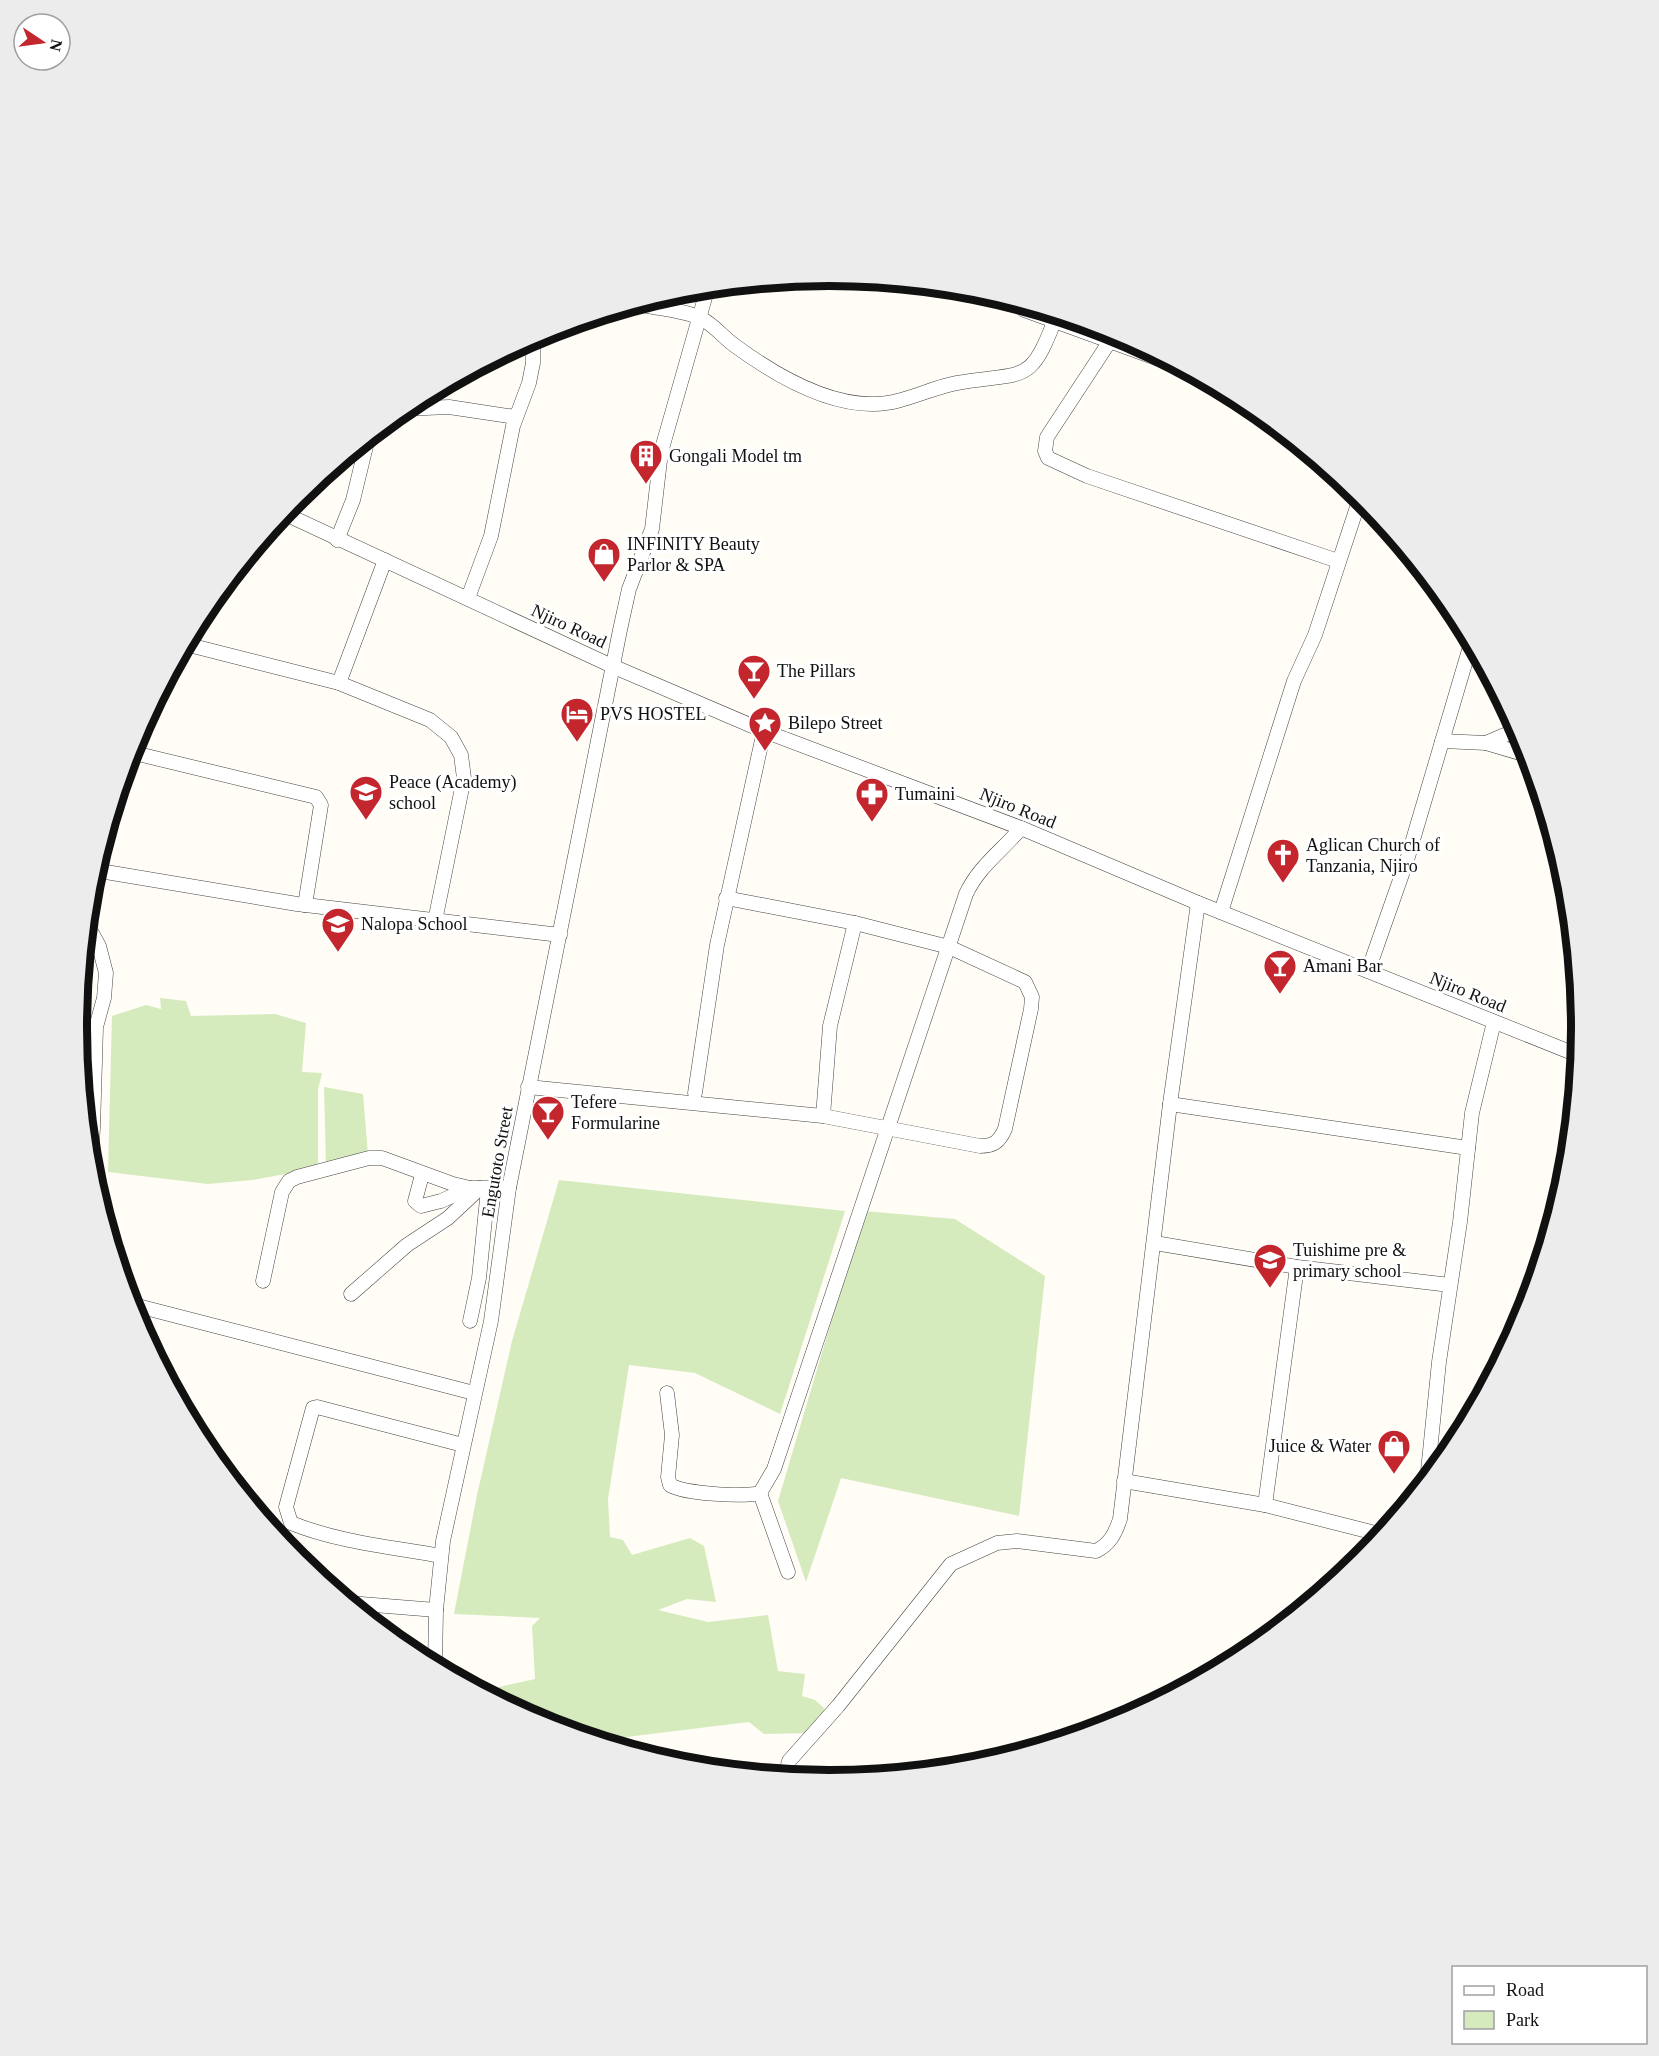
<svg xmlns="http://www.w3.org/2000/svg" width="1659" height="2056" viewBox="0 0 1659 2056" font-family="Georgia,serif">
<style>
.green{fill:#d5ebbd}
.lines{fill:none;stroke-linecap:round;stroke-linejoin:round}
.minor-casing{stroke:#444;stroke-width:15}
.minor{stroke:#fff;stroke-width:14}
.labels{text-anchor:middle;stroke-width:6;stroke-linejoin:round;paint-order:stroke}
.poi-label{font-size:18px;fill:#111;stroke:#fff;text-anchor:start}
.street-label{font-size:18px;fill:#111;stroke:#fff}
.rim{fill:none;stroke:#111;stroke-width:8}
</style>
<rect width="100%" height="100%" fill="#fffdf5"/>
<!-- green -->
<g class="green">
<polygon points="160,998 186,1001 191,1016 275,1014 306,1023 302,1072 322,1073 318,1089 318,1168 252,1180 208,1184 108,1172 112,1016 146,1005 161,1009"/>
<polygon points="324,1087 363,1094 368,1155 326,1167"/>
<polygon points="559,1180 845,1211 780,1414 695,1373 629,1365 608,1499 610,1537 623,1540 632,1555 690,1538 704,1546 716,1602 687,1599 658,1610 708,1622 768,1615 778,1671 805,1674 802,1696 815,1700 825,1709 809,1733 764,1734 749,1722 618,1738 609,1744 541,1724 481,1691 535,1679 532,1626 540,1618 454,1614 477,1495 512,1341"/>
<polygon points="864,1211 955,1219 1045,1276 1019,1516 841,1478 806,1582 778,1501"/>
</g>
<g class="lines">
<!-- minor casing -->
<g class="minor-casing">
<g id="minor">
<polyline points="1012,300 1024,310 1186,369"/>
<path d="M636 304C653 308 687 310 702 319 714 325 723 337 734 345 772 373 825 405 874 404 903 404 929 388 957 383 1026 371 1030 387 1057 314"/>
<polyline points="1110,341 1047,437 1045,451 1048,458 1087,476 1338,561"/>
<polyline points="403,409 449,407 515,417"/>
<polyline points="283,513 612,666 764,731 1021,828 1198,903 1580,1056"/>
<polyline points="337,540 353,500 368,438"/>
<polyline points="468,598 491,536 513,426 529,383 533,363 533,337"/>
<polyline points="185,644 339,683 430,720 451,737 461,755 464,778 435,921"/>
<polyline points="339,683 385,560"/>
<polyline points="1442,741 1486,743 1530,756"/>
<polyline points="1486,743 1519,729"/>
<polyline points="130,752 316,797 321,805 305,905"/>
<polyline points="94,870 297,904 560,935"/>
<polyline points="1221,912 1294,681 1315,635 1361,495"/>
<polyline points="87,924 99,946 106,973 104,998 96,1027 93,1128 92,1143 88,1147"/>
<polyline points="1368,971 1407,860 1472,640"/>
<path d="M528 1087 823 1116 980 1146C994 1146 999 1142 1005 1129L1031 1009 1032 997 1025 982 949 947 855 923 726 898"/>
<polyline points="695,1093 717,945 764,731"/>
<polyline points="1170,1104 1468,1148"/>
<polyline points="823,1116 830,1026 855,923"/>
<polyline points="422,1175 415,1201 421,1206 441,1201 470,1188"/>
<polyline points="1155,1243 1297,1267 1450,1285"/>
<polyline points="263,1281 282,1192 289,1181 297,1177 369,1158 382,1158 453,1184 470,1188 509,1188"/>
<polyline points="351,1294 407,1245 448,1218 480,1188"/>
<polyline points="130,1304 474,1393"/>
<polyline points="470,1321 479,1278 488,1189"/>
<path d="M667 1393 672 1435 668 1477 670 1485C685 1494 743 1497 760 1493L774 1469 966 894C979 866 1002 851 1021 828"/>
<polyline points="1124,1481 1265,1505 1383,1535"/>
<polyline points="1427,1481 1439,1362 1460,1222 1472,1113 1494,1022"/>
<polyline points="760,1493 788,1572"/>
<polyline points="1265,1505 1297,1267"/>
<path d="M441 1556C391 1547 338 1542 291 1523L286 1507 313 1408 317 1407 463 1445"/>
<polyline points="349,1603 436,1610"/>
<polyline points="435,1667 436,1610 443,1541 491,1321 509,1188 620,630 629,589 652,529 661,452 708,287"/>
<path d="M785 1777 789 1761 838 1706 951 1564 997 1543 1017 1541 1096 1551C1110 1544 1115 1534 1120 1519L1170 1104 1198 903"/>
</g>
</g>
<!-- minor -->
<use href="#minor" class="minor"/>
</g>
<!-- icons -->
<defs>
<g id="building-pin" transform="scale(1.725)"><path d="M0 17L-7.5 6A9.5 9.5 0 1 1 7.5 6Z" fill="#c4262e" stroke="#fff"/><path d="M-4-6H4V6H1V3H-1V6H-4ZM-2.5-4.3h1.7v1.8h-1.7ZM.8-4.3h1.7v1.8H.8ZM-2.5-1h1.7V.8h-1.7ZM.8-1h1.7V.8H.8Z" fill="#fff"/></g>
<g id="shop-pin" transform="scale(1.725)"><path d="M0 17L-7.5 6A9.5 9.5 0 1 1 7.5 6Z" fill="#c4262e" stroke="#fff"/><path d="M-5-2.5h2.3a2.7 3.5 0 0 1 5.4 0H5L5.5 6h-11ZM-1.5-2.5h3a1.5 2.3 0 0 0-3 0Z" fill="#fff"/></g>
<g id="bar-pin" transform="scale(1.725)"><path d="M0 17L-7.5 6A9.5 9.5 0 1 1 7.5 6Z" fill="#c4262e" stroke="#fff"/><path d="M-6-5H6L.8 .8V4.5H3.5V6h-7V4.5H-.8V.8Z" fill="#fff"/></g>
<g id="hotel-pin" transform="scale(1.725)"><path d="M0 17L-7.5 6A9.5 9.5 0 1 1 7.5 6Z" fill="#c4262e" stroke="#fff"/><path d="M-6-4.5h1.5V1H6V5H4.5V3h-9V5H-6ZM-4 0a1.8 1.8 0 1 1 3.6 0ZM.5 0V-2.5h3Q6-2.5 6 0Z" fill="#fff"/></g>
<g id="sight-pin" transform="scale(1.725)"><path d="M0 17L-7.5 6A9.5 9.5 0 1 1 7.5 6Z" fill="#c4262e" stroke="#fff"/><path d="M0-6L1.8-2.2L6-1.7L2.9 1.2L3.7 5.4L0 3.3L-3.7 5.4L-2.9 1.2L-6-1.7L-1.8-2.2Z" fill="#fff"/></g>
<g id="school-pin" transform="scale(1.725)"><path d="M0 17L-7.5 6A9.5 9.5 0 1 1 7.5 6Z" fill="#c4262e" stroke="#fff"/><path d="M0-5L7-2L0 1L-7-2ZM-4 1L0 2.5L4 1V4Q0 6-4 4Z" fill="#fff"/></g>
<g id="pharmacy-pin" transform="scale(1.725)"><path d="M0 17L-7.5 6A9.5 9.5 0 1 1 7.5 6Z" fill="#c4262e" stroke="#fff"/><path d="M-2-6h4v4h4v4h-4v4h-4v-4h-4v-4h4Z" fill="#fff"/></g>
<g id="church-pin" transform="scale(1.725)"><path d="M0 17L-7.5 6A9.5 9.5 0 1 1 7.5 6Z" fill="#c4262e" stroke="#fff"/><path d="M-1.2-6h2.4v3.5h3.3v2.4h-3.3V6h-2.4V-.1h-3.3v-2.4h3.3Z" fill="#fff"/></g>
</defs>
<g fill-rule="evenodd">
<use href="#building-pin" x="646" y="456"/>
<use href="#shop-pin" x="604" y="554"/>
<use href="#bar-pin" x="754" y="671"/>
<use href="#hotel-pin" x="577" y="714"/>
<use href="#sight-pin" x="765" y="723"/>
<use href="#school-pin" x="366" y="792"/>
<use href="#pharmacy-pin" x="872" y="794"/>
<use href="#church-pin" x="1283" y="855"/>
<use href="#school-pin" x="338" y="924"/>
<use href="#bar-pin" x="1280" y="966"/>
<use href="#bar-pin" x="548" y="1112"/>
<use href="#school-pin" x="1270" y="1260"/>
<use href="#shop-pin" x="1394" y="1446"/>
</g>
<g class="labels">
<!-- poi labels -->
<g class="poi-label">
<text x="669" y="462">Gongali Model tm</text>
<text x="627" y="550">INFINITY Beauty<tspan x="627" dy="21">Parlor &amp; SPA</tspan></text>
<text x="777" y="677">The Pillars</text>
<text x="600" y="720">PVS HOSTEL</text>
<text x="788" y="729">Bilepo Street</text>
<text x="389" y="788">Peace (Academy)<tspan x="389" dy="21">school</tspan></text>
<text x="895" y="800">Tumaini</text>
<text x="1306" y="851">Aglican Church of<tspan x="1306" dy="21">Tanzania, Njiro</tspan></text>
<text x="361" y="930">Nalopa School</text>
<text x="1303" y="972">Amani Bar</text>
<text x="571" y="1108">Tefere<tspan x="571" dy="21">Formularine</tspan></text>
<text x="1293" y="1256">Tuishime pre &amp;<tspan x="1293" dy="21">primary school</tspan></text>
<text x="1371" y="1452" text-anchor="end">Juice &amp; Water</text>
</g>
<!-- street labels -->
<g class="street-label">
<text transform="translate(569 626) rotate(25)" y="6">Njiro Road</text>
<text transform="translate(1018 808) rotate(22)" y="6">Njiro Road</text>
<text transform="translate(1468 992) rotate(22)" y="6">Njiro Road</text>
<text transform="translate(497 1162) rotate(-80)" y="6">Engutoto Street</text>
</g>
</g>
<!-- crop -->
<path d="M0 0H1659V2056H0ZM87 1028a742 742 0 1 1 1484 0a742 742 0 1 1-1484 0Z" fill="#ececec" fill-rule="evenodd"/>
<path class="rim" d="M87 1028a742 742 0 1 1 1484 0a742 742 0 1 1-1484 0Z"/>
<!-- legend -->
<rect x="1452" y="1966" width="195" height="78" fill="#ffffff" stroke="#a0a0a0" stroke-width="1.5"/>
<rect x="1464" y="1986" width="30" height="9" fill="#ffffff" stroke="#a0a0a0" stroke-width="1.5"/>
<text x="1506" y="1996" font-size="18" fill="#111111">Road</text>
<rect x="1464" y="2011" width="30" height="18" fill="#d5ebbd" stroke="#a0a0a0" stroke-width="1.5"/>
<text x="1506" y="2026" font-size="18" fill="#111111">Park</text>
<!-- north arrow -->
<g transform="translate(42 42) rotate(103)"><circle r="28" fill="#ffffff" stroke="#a0a0a0" stroke-width="1.5"/>
<path d="M0-4.5L10 22L0 15L-10 22Z" fill="#c4262e"/>
<text y="-9" font-size="16" font-weight="bold" text-anchor="middle" fill="#111111">N</text>
</g>
</svg>
